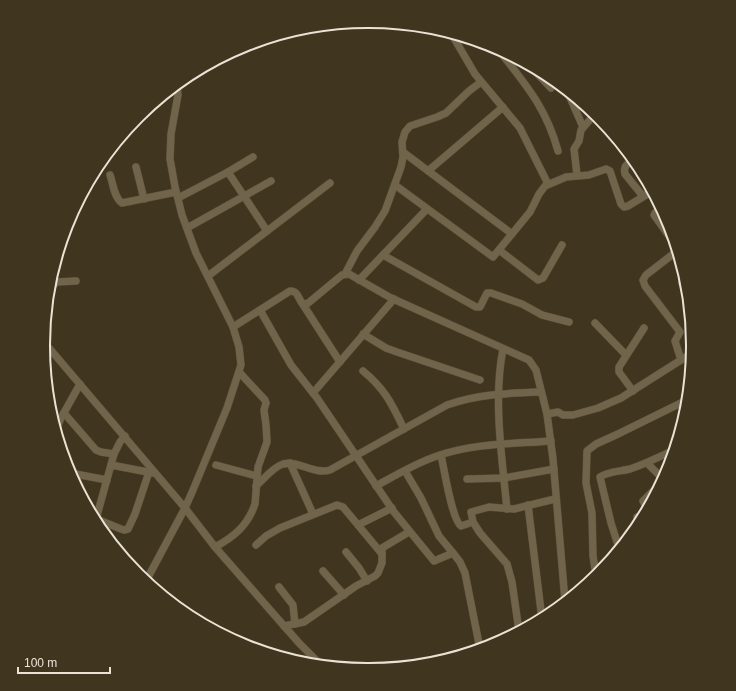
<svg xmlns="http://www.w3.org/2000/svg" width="736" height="691" viewBox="0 0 736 691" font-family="Helvetica,sans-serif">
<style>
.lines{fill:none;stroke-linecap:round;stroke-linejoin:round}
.minor-casing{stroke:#5a503c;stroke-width:8}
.minor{stroke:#70644b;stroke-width:7}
.rim{fill:none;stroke:#eae3d5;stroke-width:2}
</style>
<rect width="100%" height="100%" fill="#40351e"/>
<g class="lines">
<!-- minor casing -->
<g class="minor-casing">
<g id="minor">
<polyline points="451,33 475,74 520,128 548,184"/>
<path d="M498 49C525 84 546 107 558 151"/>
<polyline points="530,66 551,88"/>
<polyline points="568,93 583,127"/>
<polyline points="403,152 512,234"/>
<path d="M633 160C627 164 623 166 625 174L642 195H646L651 190"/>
<polyline points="136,167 144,199"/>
<polyline points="428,171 503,107"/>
<polyline points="228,172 253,157"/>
<path d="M110 175C113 183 114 198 122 203L176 192"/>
<polyline points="577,175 574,149 579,141 581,130 595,114"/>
<polyline points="395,185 493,257 530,212 539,194 545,186 566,177 589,175 606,169 610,171 621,204 624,207 628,206 646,195"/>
<polyline points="178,198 228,172 267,231"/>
<polyline points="660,208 655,213 654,215 674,243"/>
<polyline points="187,228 271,181"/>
<polyline points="499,250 538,280 543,278 562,245"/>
<polyline points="677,251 646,275 643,280 645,286 680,332 675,341 681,360"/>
<polyline points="383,255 476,307 480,307 487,293 491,293 522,304 542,315 569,322"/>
<polyline points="345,274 357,251 375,227 385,211 401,167 403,157 402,142 405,132 410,126 437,117 446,113 469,91 481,82"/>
<polyline points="208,276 330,183"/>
<polyline points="359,280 427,209"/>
<polyline points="682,283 687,288"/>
<polyline points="49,288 57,282 76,281"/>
<polyline points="302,303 340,362"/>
<polyline points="260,310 291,365 317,398 394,512 434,561 453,553"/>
<polyline points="595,323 626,355"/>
<path d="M233 327 290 291C298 291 298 298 302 303L307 304 342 275 349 274 391 298 529 360 536 370 547 414 553 459 565 601"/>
<polyline points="363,334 386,348 397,352 480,380"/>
<polyline points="44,342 185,508 215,547 299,643 321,665"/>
<path d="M503 349C493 399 502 458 507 509"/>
<path d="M363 371C385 389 392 404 404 429"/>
<polyline points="633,391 619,372 619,367 644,328"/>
<polyline points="313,393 394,299"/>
<polyline points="64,413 96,450 101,452 114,454"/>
<polyline points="547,414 558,412 563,415 573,415 598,408 621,398 692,353"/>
<polyline points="56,430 61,418 80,384"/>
<path d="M441 455C444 468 452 520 461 526L473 522"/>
<polyline points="290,463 313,514"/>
<polyline points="647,463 663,479"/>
<polyline points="111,465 153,473"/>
<polyline points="216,465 256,476"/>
<polyline points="405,471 421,498 439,536 453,553 460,562 465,573 480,649"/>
<polyline points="70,473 107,480"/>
<polyline points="467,479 504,478 554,469"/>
<path d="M256 486C264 479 273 467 283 464 299 460 314 475 330 470L447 405C478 394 509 393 541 392"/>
<path d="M376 486C396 475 416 463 437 456 474 443 513 444 551 441"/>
<polyline points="528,505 542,619"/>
<polyline points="647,509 643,501 660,484"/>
<polyline points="637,517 639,523"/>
<polyline points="94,518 121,529 124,530 128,529 135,514 149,472"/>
<polyline points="96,519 114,454 120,442 125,436"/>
<polyline points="358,525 392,508"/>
<polyline points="256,545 266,536 280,528 337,505 343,507 382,554"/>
<path d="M215 547C234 537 248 525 255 504L258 467 267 442 266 425 264 410 266 403 265 400 239 372"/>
<path d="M619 548 611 523 600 477C606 472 622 471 630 469 645 464 659 457 674 450"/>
<polyline points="346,552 359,568 367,581"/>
<polyline points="323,571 344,595"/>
<polyline points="596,576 593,556 592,513 586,483 587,451 596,444 618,434 687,400"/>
<polyline points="146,581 185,508 193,490 227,408 241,365 239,347 233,327 196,253 182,215 175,187 170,159 171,134 178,95 177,84"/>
<polyline points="279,587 293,605 295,624"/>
<polyline points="284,626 304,622 356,586 375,576 378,573 382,563 382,548 409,532"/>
<polyline points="519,631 512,582 507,564 480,533 473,522 471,512 489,507 514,509 555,499"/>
</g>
</g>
<!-- minor -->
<use href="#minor" class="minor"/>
</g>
<!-- crop -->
<path d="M0 0H736V691H0ZM367 28H369A317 317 0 0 1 686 345V346A317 317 0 0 1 369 663H367A317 317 0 0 1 50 346V345A317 317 0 0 1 367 28Z" fill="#40351e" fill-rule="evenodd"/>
<path class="rim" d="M367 28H369A317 317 0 0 1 686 345V346A317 317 0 0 1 369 663H367A317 317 0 0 1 50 346V345A317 317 0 0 1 367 28Z"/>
<!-- scale -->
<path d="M18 667v6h92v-6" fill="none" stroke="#eae3d5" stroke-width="2"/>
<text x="24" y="667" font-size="12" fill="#eae3d5" stroke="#40351e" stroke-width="3" paint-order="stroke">100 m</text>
</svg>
